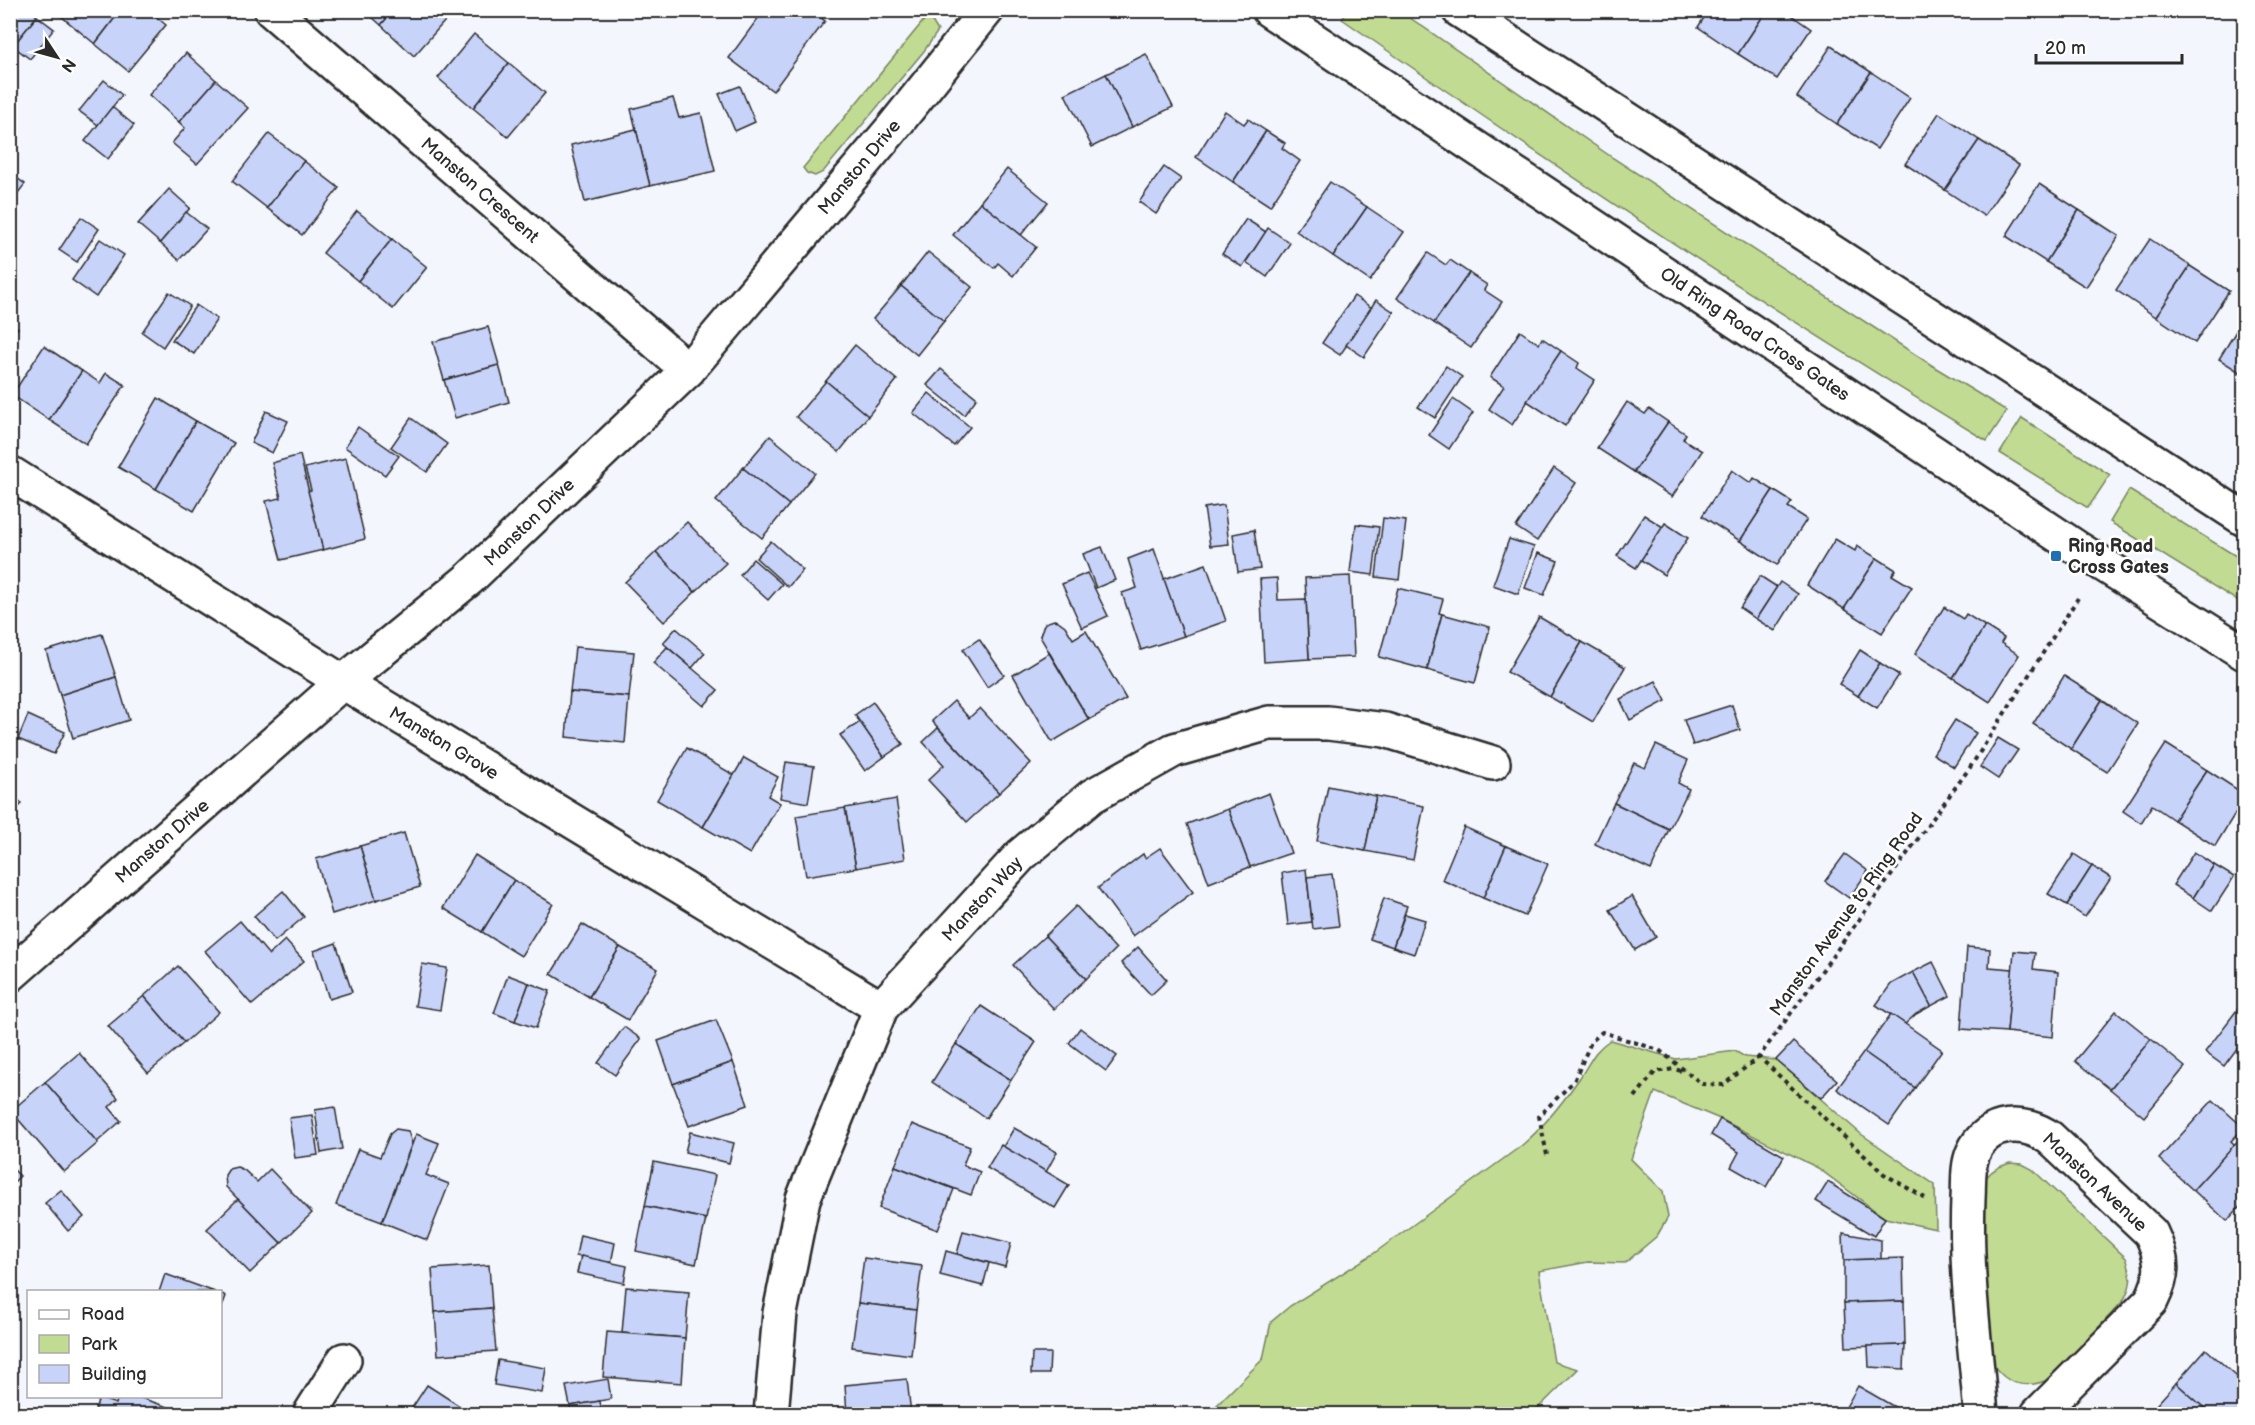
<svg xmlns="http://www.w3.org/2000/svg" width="2255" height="1425" viewBox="0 0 2255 1425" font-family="'Balsamiq Sans',sans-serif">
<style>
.green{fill:#c2db92;stroke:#76835e;stroke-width:1.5}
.building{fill:#c8d3fa;stroke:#2b2b2b;stroke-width:1.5}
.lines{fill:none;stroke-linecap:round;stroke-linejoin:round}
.minor-casing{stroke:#2b2b2b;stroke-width:38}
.secondary-casing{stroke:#2b2b2b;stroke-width:38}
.path{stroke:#2b2b2b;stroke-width:4;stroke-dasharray:4.5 4.5;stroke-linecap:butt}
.minor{stroke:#fff;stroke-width:33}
.secondary{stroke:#fff;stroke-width:33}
.poi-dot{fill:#1f6fb2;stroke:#fff;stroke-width:2}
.labels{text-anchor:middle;stroke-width:5;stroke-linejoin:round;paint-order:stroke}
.street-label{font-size:18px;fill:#2b2b2b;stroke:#fff}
.poi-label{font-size:18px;font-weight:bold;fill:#2b2b2b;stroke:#fff;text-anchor:start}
</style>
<rect width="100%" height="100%" fill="#f4f6fe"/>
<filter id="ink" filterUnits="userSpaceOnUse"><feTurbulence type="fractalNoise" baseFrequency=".0167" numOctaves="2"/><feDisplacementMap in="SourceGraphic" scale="12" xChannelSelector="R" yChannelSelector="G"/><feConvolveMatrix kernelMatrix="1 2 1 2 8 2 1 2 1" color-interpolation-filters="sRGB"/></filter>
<g filter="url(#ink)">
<!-- green -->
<g class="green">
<path d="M1348 11H1400L1613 158 1936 368 2007 411 1987 441C1767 308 1553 166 1342 19Z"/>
<polygon points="930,18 938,31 924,51 823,172 815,176 807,173 803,168 925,19"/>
<polygon points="2022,418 2110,475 2088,508 2000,453"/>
<polygon points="2129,490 2244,561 2244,605 2110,522"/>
<path d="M1610 1040 1676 1059 1735 1051 1745 1057 1776 1060 1861 1134 1935 1185 1936 1229 1885 1218 1818 1168 1720 1119 1655 1092 1631 1159 1663 1191 1668 1217 1657 1236 1625 1263 1588 1262 1539 1271 1554 1362 1578 1369 1532 1414H1208L1263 1359 1271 1322 1290 1306 1373 1254 1521 1146C1543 1128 1563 1102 1579 1079 1591 1062 1592 1052 1610 1040Z"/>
<path d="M2011 1163 2022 1164 2032 1169 2126 1258C2133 1275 2132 1286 2123 1301L2052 1378C2025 1391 2003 1385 1989 1357L1979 1191C1985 1175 1994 1167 2011 1163Z"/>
</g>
<!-- building -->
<g class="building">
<polygon points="13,10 30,10 37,16 13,46 10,43 10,14"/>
<polygon points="65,10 121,10 95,44 61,16"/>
<polygon points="121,10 148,10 166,25 128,71 95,44"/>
<polygon points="364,10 394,10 381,25"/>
<polygon points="394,10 449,10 452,13 414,56 381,25"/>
<polygon points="764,10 811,10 825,21 773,91 729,58"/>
<polygon points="1709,10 1767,10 1738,54 1698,27"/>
<polygon points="1767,10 1784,10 1811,29 1777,79 1738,54"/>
<polygon points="37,16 54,29 30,59 13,46"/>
<polygon points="474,34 509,63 473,108 438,78"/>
<polygon points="1831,46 1871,72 1837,124 1797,97"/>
<polygon points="186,53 216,80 179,122 149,95"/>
<polygon points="1146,54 1173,107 1132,127 1106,74"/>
<polygon points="509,63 545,93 508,137 473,108"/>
<polygon points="1871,72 1910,98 1877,149 1837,124"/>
<polygon points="1106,74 1132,127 1092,147 1065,94"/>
<polygon points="104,80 122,95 98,125 79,111"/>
<polygon points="216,80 248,108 197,164 172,143 185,128 179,122"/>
<polygon points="740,86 755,122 735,131 719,94"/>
<polygon points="673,98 679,118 701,113 715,171 650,186 631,109"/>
<polygon points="112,107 134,125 108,159 85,141"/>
<polygon points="1225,111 1244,124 1248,119 1266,131 1233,182 1196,157"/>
<polygon points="1939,113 1979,140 1945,190 1905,164"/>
<polygon points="636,129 650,186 585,202 571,145"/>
<polygon points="1266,131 1285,143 1282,148 1300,161 1270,206 1233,182"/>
<polygon points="269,134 304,161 267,208 232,181"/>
<polygon points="1979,140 2019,165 1984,216 1945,190"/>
<polygon points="304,161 339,188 302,235 267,208"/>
<polygon points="1164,167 1181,179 1156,214 1139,202"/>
<polygon points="1007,169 1048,202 1021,235 980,202"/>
<polygon points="10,173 25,184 10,203"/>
<polygon points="1330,182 1367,207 1333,256 1296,231"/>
<polygon points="2039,184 2079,210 2046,262 2006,236"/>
<polygon points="169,189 190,208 160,243 138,224"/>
<polygon points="980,202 1036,247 1013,276 998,263 994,268 953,235"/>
<polygon points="1367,207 1404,232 1370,281 1333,256"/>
<polygon points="2079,210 2119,236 2086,287 2046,262"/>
<polygon points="357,211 392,239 358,281 323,253"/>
<polygon points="186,212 207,229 179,260 160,243"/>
<polygon points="81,217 99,229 77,262 59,250"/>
<polygon points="1246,219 1266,232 1242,267 1222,254"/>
<polygon points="1268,228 1290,243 1267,277 1246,262"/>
<polygon points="100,239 124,255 96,297 72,280"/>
<polygon points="392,239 427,267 393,309 358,281"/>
<polygon points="2150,239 2190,266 2156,317 2116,290"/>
<polygon points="928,252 972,287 944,321 901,286"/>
<polygon points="1428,253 1446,265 1450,260 1469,273 1434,323 1397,298"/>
<polygon points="2190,266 2229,291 2195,343 2156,317"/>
<polygon points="1469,273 1487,285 1484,290 1502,302 1471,348 1434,323"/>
<polygon points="901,286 944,321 917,355 873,319"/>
<polygon points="169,292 190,306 163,347 142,332"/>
<polygon points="1354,296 1372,308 1340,355 1322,343"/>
<polygon points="1376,300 1394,312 1364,357 1346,345"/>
<polygon points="196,305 217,319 194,354 172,340"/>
<polygon points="2244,318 2244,375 2219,359"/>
<polygon points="10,322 18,328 10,338"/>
<polygon points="488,327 499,365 444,380 433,342"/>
<polygon points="1520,331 1539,344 1542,338 1561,351 1512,425 1489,409 1504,386 1490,377"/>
<polygon points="855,345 897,380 868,416 826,381"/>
<polygon points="44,346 82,371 49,420 12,395"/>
<polygon points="1561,351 1579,363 1577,368 1595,380 1565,426 1527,401"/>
<polygon points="499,365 509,402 455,418 444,380"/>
<polygon points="1446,366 1462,377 1435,418 1418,407"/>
<polygon points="941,369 977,398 964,415 927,385"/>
<polygon points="82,371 100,383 106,373 125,385 86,444 49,420"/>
<polygon points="826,381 868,416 839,452 796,417"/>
<polygon points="929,393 970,427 954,446 913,413"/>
<polygon points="158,398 196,421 156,489 118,467"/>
<polygon points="1453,399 1473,413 1449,449 1429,435"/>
<polygon points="1627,402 1645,414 1649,409 1668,422 1634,472 1597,448"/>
<polygon points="266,411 288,421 272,453 251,443"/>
<polygon points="411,418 447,444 427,472 391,447"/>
<polygon points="196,421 234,443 194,511 156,489"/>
<polygon points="1668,422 1686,434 1683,439 1702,451 1672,497 1634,472"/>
<polygon points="358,427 399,456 385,475 345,447"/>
<polygon points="770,436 815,473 789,505 743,468"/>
<polygon points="300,455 323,550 281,560 266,501 281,498 272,463"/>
<polygon points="346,458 365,539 323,550 308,491 311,490 305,468"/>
<polygon points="743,468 789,505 762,538 716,501"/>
<polygon points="1554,468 1576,483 1537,541 1516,527"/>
<polygon points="1732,470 1751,483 1754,478 1773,490 1740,541 1702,516"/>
<polygon points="1773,490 1792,502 1788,507 1807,519 1777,565 1740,541"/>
<polygon points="1224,505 1229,544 1210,546 1204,508"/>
<polygon points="1644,515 1663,527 1636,568 1617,556"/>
<polygon points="1383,518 1406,521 1399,580 1376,577"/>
<polygon points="687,522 726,563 695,592 656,552"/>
<polygon points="1665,523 1688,538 1664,575 1641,560"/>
<polygon points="1356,524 1379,527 1373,575 1350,572"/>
<polygon points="1254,530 1260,569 1238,572 1233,534"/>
<polygon points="1509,539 1534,547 1518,594 1493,585"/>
<polygon points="1835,539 1855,551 1857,546 1877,558 1844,609 1807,585"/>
<polygon points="771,541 803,570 788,587 756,558"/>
<polygon points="1102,547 1115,580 1096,588 1083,554"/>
<polygon points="1154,549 1184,636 1141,650 1122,593 1137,588 1128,559"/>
<polygon points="656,552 695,592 664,622 625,582"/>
<polygon points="1538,553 1558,561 1544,595 1525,588"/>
<polygon points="1877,558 1896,570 1892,575 1912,587 1882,633 1844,609"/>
<polygon points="753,559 782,584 768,600 740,575"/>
<polygon points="1206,564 1226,621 1184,636 1164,579"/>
<polygon points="1087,573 1108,616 1082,628 1062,584"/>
<polygon points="1350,576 1354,657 1309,659 1305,578"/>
<polygon points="1760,576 1777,587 1756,619 1740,608"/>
<polygon points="1277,578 1278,600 1306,599 1309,659 1264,662 1260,579"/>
<polygon points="1780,582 1798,594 1775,631 1756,619"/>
<polygon points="1398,588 1443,599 1439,613 1442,614 1427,670 1379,657"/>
<polygon points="1944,607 1963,619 1966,614 1985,626 1953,678 1915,654"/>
<polygon points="1442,614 1490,627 1475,683 1427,670"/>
<polygon points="1539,617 1582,642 1550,697 1507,672"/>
<polygon points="1054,620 1058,621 1065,626 1073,639 1086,631 1126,699 1089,720 1042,640 1040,636 1043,627 1045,623"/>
<polygon points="1985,626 2004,638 2001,643 2019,655 1990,702 1953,678"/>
<polygon points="676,628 705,653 692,668 663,643"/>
<polygon points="102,634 116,677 60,695 46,651"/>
<polygon points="979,639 1004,675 987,687 963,650"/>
<polygon points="1582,642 1625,667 1593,722 1550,697"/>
<polygon points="575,647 634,652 629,697 570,692"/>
<polygon points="667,647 718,690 704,706 653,663"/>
<polygon points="1860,650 1880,663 1858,696 1839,684"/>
<polygon points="1049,653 1089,720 1052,742 1013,675"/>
<polygon points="1880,663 1899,675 1877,708 1858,696"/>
<polygon points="2064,676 2102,700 2071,749 2033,724"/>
<polygon points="116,677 129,720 73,738 60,695"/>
<polygon points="1656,681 1666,701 1630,720 1620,699"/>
<polygon points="570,692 629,697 625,743 566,737"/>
<polygon points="2102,700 2138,724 2107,772 2071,749"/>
<polygon points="954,701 969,718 980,708 1031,763 999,793 932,721"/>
<polygon points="873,702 903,744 884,757 855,715"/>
<polygon points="1732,705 1740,730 1693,745 1684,720"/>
<polygon points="28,715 65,732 54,754 18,739"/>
<polygon points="1955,720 1976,733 1954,767 1933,754"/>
<polygon points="860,722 884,757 865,771 840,735"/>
<polygon points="938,728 999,793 967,822 928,780 944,765 923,742"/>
<polygon points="1998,738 2018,750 1998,779 1980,767"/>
<polygon points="2166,744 2207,770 2174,820 2152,805 2141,823 2123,811"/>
<polygon points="1656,745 1688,760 1678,783 1689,789 1669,829 1614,803 1634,763 1645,768"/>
<polygon points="687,748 734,775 703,827 657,800"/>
<polygon points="744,758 778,777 768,796 780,803 750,854 703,827"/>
<polygon points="786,762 814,766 808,803 780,798"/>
<polygon points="2207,770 2244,794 2244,799 2215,846 2174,820"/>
<polygon points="1328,786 1376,796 1365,851 1317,841"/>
<polygon points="10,791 22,804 10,815"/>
<polygon points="1269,793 1291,853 1250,867 1228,809"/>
<polygon points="1376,796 1424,806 1413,860 1365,851"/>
<polygon points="896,799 905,859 856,868 845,808"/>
<polygon points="1614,803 1669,829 1651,870 1595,844"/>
<polygon points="845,808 856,868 806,876 796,816"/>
<polygon points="1228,809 1250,867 1209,883 1187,824"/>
<polygon points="1464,827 1506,846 1483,898 1442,880"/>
<polygon points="404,833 420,887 376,900 360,846"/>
<polygon points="360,846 376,900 332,914 316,859"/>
<polygon points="1506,846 1548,864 1525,916 1483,898"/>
<polygon points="1160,848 1193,892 1133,936 1098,888 1143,854 1145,858"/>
<polygon points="2194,852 2214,865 2193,898 2173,885"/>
<polygon points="1845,854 1868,871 1849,898 1825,881"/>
<polygon points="2074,854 2092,866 2067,905 2048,894"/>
<polygon points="475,855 514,880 482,932 443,908"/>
<polygon points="2214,865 2234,877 2212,911 2193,898"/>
<polygon points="2092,866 2111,878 2085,917 2067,905"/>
<polygon points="1306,869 1312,922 1288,925 1282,873"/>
<polygon points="1332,874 1339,926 1313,929 1307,877"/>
<polygon points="514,880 553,904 521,956 482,932"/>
<polygon points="283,891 304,917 275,941 254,916"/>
<polygon points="1632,896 1656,937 1635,950 1610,910"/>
<polygon points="1384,898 1407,906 1393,947 1370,939"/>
<polygon points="1076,906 1116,949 1086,979 1045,936"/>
<polygon points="1405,914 1425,920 1414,954 1393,947"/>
<polygon points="240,921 269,955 285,940 304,961 252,1005 205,951"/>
<polygon points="582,924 620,947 589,997 551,974"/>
<polygon points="1045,936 1086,979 1054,1009 1013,965"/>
<polygon points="336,943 352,992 329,999 314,951"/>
<polygon points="620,947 658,969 628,1020 589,997"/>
<polygon points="1138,947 1167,980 1151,995 1121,963"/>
<polygon points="1967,947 1990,949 1989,967 2013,969 2007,1032 1961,1029"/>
<polygon points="2014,951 2035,953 2033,969 2058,972 2053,1037 2007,1032"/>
<polygon points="1933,962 1950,996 1931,1006 1913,972"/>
<polygon points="422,964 447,968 440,1010 415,1006"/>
<polygon points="178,966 219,1012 184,1043 144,996"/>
<polygon points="1913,972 1931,1006 1916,1014 1905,1024 1876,1005 1891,984"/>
<polygon points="508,975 529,983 515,1021 494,1013"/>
<polygon points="529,983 550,991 536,1028 515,1021"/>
<polygon points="144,996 184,1043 148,1073 108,1026"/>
<polygon points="981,1006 1036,1042 1011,1080 956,1044"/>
<polygon points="2240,1006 2244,1010 2244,1039 2224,1066 2205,1052"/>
<polygon points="2116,1011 2151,1039 2110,1089 2075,1061"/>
<polygon points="1891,1014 1942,1050 1915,1088 1864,1052"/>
<polygon points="716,1020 733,1062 673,1084 658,1041"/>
<polygon points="624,1027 641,1039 615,1075 598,1063"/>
<polygon points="1080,1028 1117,1056 1106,1071 1069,1043"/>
<polygon points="2151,1039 2185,1067 2144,1117 2110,1089"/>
<polygon points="1793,1042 1837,1080 1821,1098 1776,1060"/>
<polygon points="956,1044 1011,1080 986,1118 932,1082"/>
<polygon points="1864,1052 1915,1088 1889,1125 1837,1089"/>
<polygon points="79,1053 118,1098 109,1107 121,1121 97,1142 45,1082"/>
<polygon points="733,1062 748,1105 689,1126 673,1084"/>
<polygon points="45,1082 98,1143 64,1172 11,1111"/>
<polygon points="2213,1100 2244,1128 2231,1141 2235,1145 2193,1190 2159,1159"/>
<polygon points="335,1107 342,1149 321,1153 315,1110"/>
<polygon points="312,1115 318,1155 295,1158 289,1118"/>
<polygon points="1720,1119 1784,1156 1766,1187 1731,1167 1739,1152 1711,1135"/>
<polygon points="912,1124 970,1147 963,1165 980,1172 971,1195 895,1166"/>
<polygon points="1014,1128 1057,1152 1046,1172 1003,1147"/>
<polygon points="396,1129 408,1131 412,1143 382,1222 336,1205 358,1149 380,1157 390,1134"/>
<polygon points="690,1132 734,1143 729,1163 685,1152"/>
<polygon points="416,1134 439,1143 426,1175 449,1184 427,1240 382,1222"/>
<polygon points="2244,1134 2244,1202 2227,1221 2193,1190"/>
<polygon points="1001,1145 1069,1185 1055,1208 987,1168"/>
<polygon points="654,1162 715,1175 706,1219 645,1206"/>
<polygon points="10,1166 20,1176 10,1186"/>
<polygon points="895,1166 954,1189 938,1230 879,1208"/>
<polygon points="237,1167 244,1170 257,1182 270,1169 312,1213 281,1243 226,1187 225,1175 229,1169"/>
<polygon points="1828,1182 1885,1218 1874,1236 1816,1201"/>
<polygon points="61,1190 84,1217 68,1231 45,1203"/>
<polygon points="238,1199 281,1243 250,1273 207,1229"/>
<polygon points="645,1206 706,1219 696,1264 636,1251"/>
<polygon points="963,1231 1011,1243 1005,1267 957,1254"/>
<polygon points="1843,1233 1881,1240 1881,1259 1844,1260"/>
<polygon points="580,1235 615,1243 611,1263 576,1256"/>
<polygon points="946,1251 989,1263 983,1286 940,1275"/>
<polygon points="581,1256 627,1266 624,1283 577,1273"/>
<polygon points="864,1258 922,1266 916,1310 858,1303"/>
<polygon points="1903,1258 1904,1301 1844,1303 1844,1260"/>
<polygon points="489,1265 492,1308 435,1312 432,1269"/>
<polygon points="165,1274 215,1292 159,1292"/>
<polygon points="626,1287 689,1292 685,1338 622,1333"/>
<polygon points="220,1293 226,1296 220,1312"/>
<polygon points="1904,1301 1905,1345 1846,1347 1844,1303"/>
<polygon points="858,1303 916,1310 911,1355 852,1347"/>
<polygon points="2244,1304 2244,1337 2239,1336"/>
<polygon points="492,1308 496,1351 438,1355 435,1312"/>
<polygon points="607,1332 685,1338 682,1383 603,1377"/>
<polygon points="1905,1345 1904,1369 1869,1367 1868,1346"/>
<polygon points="2206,1349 2244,1383 2244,1405 2236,1414 2211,1414 2176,1383"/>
<polygon points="1032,1353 1050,1353 1049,1374 1031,1374"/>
<polygon points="498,1360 546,1368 542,1393 494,1385"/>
<polygon points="608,1379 611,1399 570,1406 566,1386"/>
<polygon points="907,1379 911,1414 847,1414 845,1385"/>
<polygon points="2176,1383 2211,1414 2148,1414"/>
<polygon points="427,1385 472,1414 408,1414"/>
<polygon points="1858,1386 1907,1414 1842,1414"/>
<polygon points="118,1396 135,1396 180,1411 179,1414 94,1414 99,1398 116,1404"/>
<polygon points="600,1401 602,1414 571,1414 570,1406"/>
</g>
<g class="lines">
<!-- minor casing -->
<g class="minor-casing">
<g id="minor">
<polyline points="271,10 688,370"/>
<polyline points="10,473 343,682 881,1008"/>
<polyline points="10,975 343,682 469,579 688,370 891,130 987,10"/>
<polyline points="310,1414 344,1360"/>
<polyline points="771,1414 780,1313 803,1199 881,1008 1021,855 1092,796 1174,750 1269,723 1328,723 1385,730 1493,763"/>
<path d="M1981 1414C1975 1343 1965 1270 1968 1199 1969 1184 1967 1167 1973 1153 1987 1120 2025 1120 2050 1138L2151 1233C2164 1260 2164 1275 2151 1301L2038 1414"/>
</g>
</g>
<!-- secondary casing -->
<g class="secondary-casing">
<g id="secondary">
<polyline points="1269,10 2077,548 2244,653"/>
<polyline points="1459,10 2244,519"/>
</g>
</g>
<!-- path -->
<g class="path">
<polyline points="1635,1097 1655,1072 1674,1069 1685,1072"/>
<polyline points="1547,1155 1539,1116 1574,1081 1591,1042 1602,1032 1659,1050 1702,1084 1723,1085 1759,1057"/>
<polyline points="1925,1198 1884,1174 1759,1057 1971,766 2078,598"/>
</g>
<!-- minor -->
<use href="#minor" class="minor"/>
<!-- secondary -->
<use href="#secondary" class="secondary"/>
</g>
</g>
<!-- markers -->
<rect class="poi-dot" x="2050" y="550" width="12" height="12" rx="3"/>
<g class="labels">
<!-- street labels -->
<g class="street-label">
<text transform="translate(859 167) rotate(-50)" y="6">Manston Drive</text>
<text transform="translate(480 190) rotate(41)" y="6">Manston Crescent</text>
<text transform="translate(1755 334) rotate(34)" y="6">Old Ring Road Cross Gates</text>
<text transform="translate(529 522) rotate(-44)" y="6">Manston Drive</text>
<text transform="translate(444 743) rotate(31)" y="6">Manston Grove</text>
<text transform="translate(162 841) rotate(-41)" y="6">Manston Drive</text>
<text transform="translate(982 899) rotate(-47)" y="6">Manston Way</text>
<text transform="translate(1846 914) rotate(-54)" y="6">Manston Avenue to Ring Road</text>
<text transform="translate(2095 1182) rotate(43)" y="6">Manston Avenue</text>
</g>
<!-- poi labels -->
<g class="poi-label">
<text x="2068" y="552">Ring Road<tspan x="2068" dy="21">Cross Gates</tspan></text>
</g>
</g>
<!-- margin -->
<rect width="2255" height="1425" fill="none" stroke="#fff" stroke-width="36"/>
<rect x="18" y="18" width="2219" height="1389" fill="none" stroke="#2b2b2b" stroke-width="2" filter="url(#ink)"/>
<!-- legend -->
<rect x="27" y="1290" width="195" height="108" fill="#ffffff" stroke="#aaaaaa" stroke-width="1.5"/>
<rect x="39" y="1310" width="30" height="9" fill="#ffffff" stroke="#aaaaaa" stroke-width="1.5"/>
<text x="81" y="1320" font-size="18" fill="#2b2b2b">Road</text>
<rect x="39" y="1335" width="30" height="18" fill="#c2db92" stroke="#aaaaaa" stroke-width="1.5"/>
<text x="81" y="1350" font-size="18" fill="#2b2b2b">Park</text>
<rect x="39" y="1365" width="30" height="18" fill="#c8d3fa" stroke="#aaaaaa" stroke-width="1.5"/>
<text x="81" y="1380" font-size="18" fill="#2b2b2b">Building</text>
<!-- north arrow -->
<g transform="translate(57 57) rotate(126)" stroke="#ffffff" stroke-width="4.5" paint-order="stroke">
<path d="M0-4.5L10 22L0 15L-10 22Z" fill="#2b2b2b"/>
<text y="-9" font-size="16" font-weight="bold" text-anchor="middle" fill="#2b2b2b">N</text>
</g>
<!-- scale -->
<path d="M2036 54v9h146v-9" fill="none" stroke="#2b2b2b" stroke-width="3"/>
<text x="2045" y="54" font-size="18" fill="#2b2b2b" stroke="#ffffff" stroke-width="4.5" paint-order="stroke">20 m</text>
</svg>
